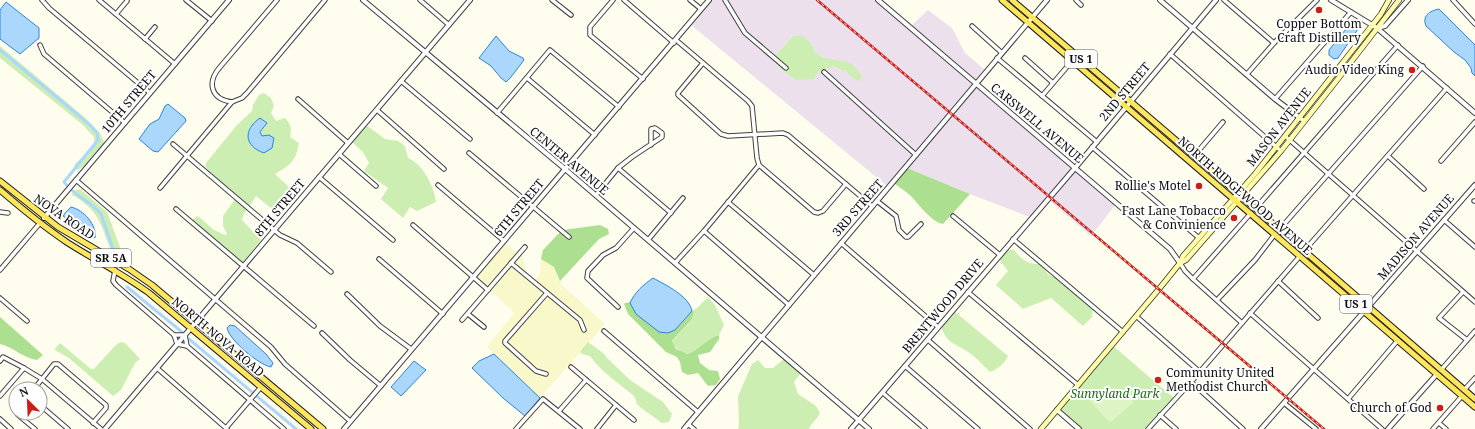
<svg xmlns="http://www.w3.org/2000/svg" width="1475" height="429" viewBox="0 0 1475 429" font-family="'Noto Serif',serif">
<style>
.industrial{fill:#ede0ed}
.farmland{fill:#f8f8ca}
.green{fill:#cceeb2;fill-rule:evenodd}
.forest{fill:#ace090}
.pitch{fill:#dff4c5}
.water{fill:#abd7fd;stroke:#2a84dc}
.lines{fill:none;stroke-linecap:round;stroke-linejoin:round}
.canal{stroke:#abd7fd;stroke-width:3}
.minor-casing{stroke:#404040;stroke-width:5.5}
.tertiary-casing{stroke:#404040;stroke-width:6}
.secondary-casing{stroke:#2f2f2f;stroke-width:6}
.primary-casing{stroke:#1e1e1e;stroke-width:7}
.minor{stroke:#fff;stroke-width:3.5}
.tertiary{stroke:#fff;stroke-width:4}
.secondary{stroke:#fffda8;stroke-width:4.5}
.primary{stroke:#ffe75d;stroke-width:5}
.rail-casing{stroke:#cc1e16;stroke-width:2.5}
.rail{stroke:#fff;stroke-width:1;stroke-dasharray:3;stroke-linecap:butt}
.poi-dot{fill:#cc1e16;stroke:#fff;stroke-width:1.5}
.labels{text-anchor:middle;stroke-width:4;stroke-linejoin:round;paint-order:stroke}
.shield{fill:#fff;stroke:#565656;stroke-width:1}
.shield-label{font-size:11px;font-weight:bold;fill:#0d0d0d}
.poi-label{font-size:12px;fill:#0d0d0d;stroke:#fff;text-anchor:end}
.street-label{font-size:12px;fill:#0d0d0d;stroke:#fff}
.park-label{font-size:12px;font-style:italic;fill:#206c16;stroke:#fff}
</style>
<rect width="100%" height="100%" fill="#fffded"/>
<!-- industrial -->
<g class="industrial">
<polygon points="712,0 723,0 744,35 774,60 774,62 782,70 796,80 818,72 834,66 841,71 844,70 849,73 851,77 845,61 840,61 822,57 815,52 811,43 793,36 775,56 746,32 727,0 876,0 973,84 915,153 824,70 822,73 913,155 887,186 691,25"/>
<polygon points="928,10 952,28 965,53 985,70 975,81 911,26"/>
<polygon points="975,86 1073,168 1030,217 970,194 907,168"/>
<polygon points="1075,170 1116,204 1091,236 1049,200"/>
</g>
<!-- farmland -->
<polygon class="farmland" points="505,243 523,258 528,279 533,281 538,277 541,267 541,259 554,267 562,285 605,324 540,398 487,347 514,313 511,311 512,310 476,277"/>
<!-- green -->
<g class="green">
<path d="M793 36H803L811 43 815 52 822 57 840 61H845L852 64 862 76 860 81C853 80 850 74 844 70L842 71 834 66 818 72 814 79 796 80C789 75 777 68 774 60L786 70 788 67 775 56Z"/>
<polygon points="0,46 83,116 100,133 104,143 84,166 78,170 74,168 75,164 95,145 94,137 83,125 0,58"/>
<path d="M264 93 271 98 274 106 271 113 276 121 285 118C291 124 292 129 290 137L299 143C295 163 291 164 275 174L291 189 271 208 256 196 249 207 224 185 206 168V163L237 125 252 111 253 105 259 95ZM251 127H265L260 132 262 136 269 135 273 142 272 148 249 142 248 135Z"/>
<path d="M366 125 385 139 398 141 405 146 408 158C423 164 434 186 436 202L417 211 410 207 403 218 381 199 388 188 364 171 369 163 363 152 352 142Z"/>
<path d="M80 189 107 212 121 250V259L111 253C110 247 108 243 106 238 100 218 91 205 72 195L73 191Z"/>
<polygon points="235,199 247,210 244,213 242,220 261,240 242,263 192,220 198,216 214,230 225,235 227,234 223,226 223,216"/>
<path d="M1009 250H1014C1023 261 1027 264 1041 264 1045 270 1048 277 1056 277L1093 309 1092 317 1083 326 1051 298 1023 309 996 285 1008 271 999 259Z"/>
<path d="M708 297 715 305 724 325 719 335C706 339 699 350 686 354 679 351 676 349 672 342L692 319 694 312 692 311 697 308Z"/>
<path d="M954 311 1008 356C1005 363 998 369 990 372 983 365 976 357 968 352 954 342 948 345 941 327Z"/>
<polygon points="120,342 125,343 140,359 135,363 121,390 113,396 69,358 55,350 54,350 60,343 91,369 94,369 114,347"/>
<path d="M588 342 603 353 607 358 630 380 663 402 672 414 669 422 662 423C657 419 639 407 637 404 636 401 636 399 634 396 619 383 602 373 590 356L582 354 580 352Z"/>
<polygon points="1112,345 1175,399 1148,429 1079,429 1057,410"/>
<path d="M784 359 800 374 794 382 798 394 816 406 820 413C817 420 812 422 809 429H738L739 425 738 396 752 364 758 360 765 368H773Z"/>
</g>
<!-- forest -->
<g class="forest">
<path d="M907 168 970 194 943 224C932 223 917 202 910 195 905 191 899 187 894 183Z"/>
<polygon points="600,225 608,229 609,234 599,239 560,281 554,267 541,259 543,250 560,232 569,239 571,237 563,230"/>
<path d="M631 302 675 330 692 311 694 312 692 319 672 341 676 349 687 354C699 350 706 339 719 335V339L710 352 698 355 700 363 709 370 718 371 720 379 716 385 708 386 698 373 688 375 682 372 680 362 677 357 666 352 628 314 624 304 625 303Z"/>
<path d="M0 317 43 355 37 360C22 358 14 347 0 344Z"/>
</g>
<!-- pitch -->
<path class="pitch" d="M1112 388C1122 390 1127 394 1134 402L1111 422 1108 421 1089 400C1096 393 1102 389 1112 388Z"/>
<!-- water -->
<g class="water">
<polygon points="6,2 39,28 39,38 20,54 0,39 0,10"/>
<path d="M1439 9 1475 45V76L1472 73 1471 68 1465 60 1454 52 1426 26C1422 16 1429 11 1439 9Z"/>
<polygon points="1350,24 1355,25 1358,29 1338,58 1334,59 1329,55 1329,50"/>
<polygon points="496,36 509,51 523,58 524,60 511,77 506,82 501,78 491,66 479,58"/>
<polygon points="168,104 185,118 186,121 158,152 153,151 139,139 150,124 159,119 165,106"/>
<path d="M260 118 267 123 260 132 262 136 269 135 274 138 272 148 264 153C244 146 243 130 260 118Z"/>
<path d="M71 207C84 210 97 225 95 238L63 216 66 212Z"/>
<path d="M653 278C666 285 689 296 692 311L675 330 668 333 659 332 636 314 630 303C635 292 643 285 653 278Z"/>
<path d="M230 325 235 326 266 354 273 363 271 367C259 365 229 340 227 328Z"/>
<polygon points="494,354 540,398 525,416 503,398 472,368 479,361"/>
<polygon points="414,361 426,370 401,396 391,387"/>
</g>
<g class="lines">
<!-- canal -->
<g class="canal">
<path d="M0 50 90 125 97 133 98 140 64 182C74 196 91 201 101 214L114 252"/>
<polyline points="127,287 182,332"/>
<polyline points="189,339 296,429"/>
</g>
<!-- minor casing -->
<g class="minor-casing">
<g id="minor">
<polyline points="42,0 49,8 150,93"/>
<polyline points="99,0 175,64"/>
<polyline points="186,0 212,21"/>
<polyline points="420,0 449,25"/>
<polyline points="552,0 571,15"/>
<polyline points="613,0 590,27 590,35 643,79"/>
<polyline points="624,0 674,43"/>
<polyline points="690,0 701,9"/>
<polyline points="725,0 745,33 786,68"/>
<polyline points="1076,0 1081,5"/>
<polyline points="1224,0 1274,43"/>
<polyline points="1453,0 1475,24"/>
<polyline points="116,14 127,1"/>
<polyline points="972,26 1002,53"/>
<polyline points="145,39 155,27"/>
<polyline points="676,40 748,101 752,106 757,158 759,165 814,212 818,213 823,211 846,184"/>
<polyline points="40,45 44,54 125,123"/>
<polyline points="1170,54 1281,151"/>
<polyline points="997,58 1097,142"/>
<polyline points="1025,58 1053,83"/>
<polyline points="703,63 678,93 678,95 721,134 728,136 783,133 788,135 872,206"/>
<polyline points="824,72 916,155"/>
<polyline points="1247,74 1274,43 1317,0"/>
<polyline points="527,78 595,135"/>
<polyline points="401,81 470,139"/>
<polyline points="1042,96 1072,61"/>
<polyline points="298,99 348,143"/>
<polyline points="1275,99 1351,12"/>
<path d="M232 102C210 99 207 82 220 67L277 0"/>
<polyline points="377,110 444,169"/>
<polyline points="497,113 550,50 619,107"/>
<polyline points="1285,136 1475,302"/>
<polyline points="173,144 280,235 297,243 331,272"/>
<polyline points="1092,147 1199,238"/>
<polyline points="469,153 569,237"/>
<polyline points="339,154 376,186"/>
<polyline points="1194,156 1223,122"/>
<polyline points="1388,156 1424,189"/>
<polyline points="1441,161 1475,122"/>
<polyline points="618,168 671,213"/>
<polyline points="319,177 393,240"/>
<polyline points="76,180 271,347 285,364 350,421"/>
<polyline points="438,185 504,241"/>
<polyline points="160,188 232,102 242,98 247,93 325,0"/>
<polyline points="596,195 618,168 632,157 662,137 662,133 655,128 651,129 651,145"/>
<polyline points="877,201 896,216 899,230 906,237 908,237 921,224"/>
<polyline points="1474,201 1475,201"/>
<polyline points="728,202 814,275"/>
<polyline points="176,209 314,326"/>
<polyline points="1255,209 1398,45"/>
<polyline points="0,212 8,213"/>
<polyline points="953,216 1000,255"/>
<polyline points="1444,220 1475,247"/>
<polyline points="413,225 488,290"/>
<polyline points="1279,230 1423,66"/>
<polyline points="704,231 789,305"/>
<polyline points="1013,239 1123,332"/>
<polyline points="648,240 683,198"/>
<polyline points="841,243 938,327"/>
<polyline points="1304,251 1447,88"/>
<polyline points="379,259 443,314"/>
<polyline points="511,263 580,320 584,330"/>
<polyline points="675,263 704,231 759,165"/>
<polyline points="1180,263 1185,271 1193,279 1242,323"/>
<polyline points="0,270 40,223"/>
<polyline points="115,270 113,281 116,285 174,335 177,344 187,346 284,429"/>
<polyline points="1193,279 1251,213"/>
<polyline points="1278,281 1318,318"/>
<polyline points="968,292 1078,385"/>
<polyline points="1463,292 1439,318 1467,340"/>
<polyline points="347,294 380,326 411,349"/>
<polyline points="0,298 27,321"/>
<polyline points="1217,300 1255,260 1275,234"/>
<polyline points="618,307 587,278 588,271 603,255 616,248 634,228"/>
<polyline points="1250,313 1382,429"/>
<polyline points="468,314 484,327"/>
<polyline points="1136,316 1200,372"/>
<polyline points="462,320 525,247"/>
<polyline points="604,331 698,412"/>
<polyline points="322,333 350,360 381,386"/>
<polyline points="174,335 185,335 187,346"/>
<polyline points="928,340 1030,429"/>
<polyline points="0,361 3,357 24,368 42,379 101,429"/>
<polyline points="905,366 978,429"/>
<polyline points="571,367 634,420"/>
<polyline points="158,369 227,429"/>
<polyline points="1441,370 1475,331"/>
<polyline points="546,374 536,371 505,343 505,341 547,293"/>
<polyline points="1191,382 1243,429"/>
<polyline points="34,389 54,364 58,364 106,405 106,408 93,423"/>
<polyline points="1464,390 1475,378"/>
<polyline points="883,393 925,429"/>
<polyline points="0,396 24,368"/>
<polyline points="1348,399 1398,340"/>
<polyline points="1284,403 1316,429"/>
<polyline points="40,405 68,429"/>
<polyline points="559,411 586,380"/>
<polyline points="17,413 18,415 35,429"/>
<polyline points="1160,415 1176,429"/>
<polyline points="0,419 11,429"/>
<polyline points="1439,423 1446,429"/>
<polyline points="688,424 694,429"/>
<polyline points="226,428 261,387"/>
<polyline points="516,429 543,399 580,429"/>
<polyline points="597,429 616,405"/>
<polyline points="1148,429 1191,382 1300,256"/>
<polyline points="1433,429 1462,396"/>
</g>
</g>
<!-- tertiary casing -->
<g class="tertiary-casing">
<g id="tertiary">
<polyline points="363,0 565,169 869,429"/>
<polyline points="878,0 1170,249 1180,263"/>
<polyline points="1160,0 1275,99 1304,121"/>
<polyline points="1331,0 1377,28 1475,113"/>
<polyline points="1377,28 1385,26 1408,0"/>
<polyline points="44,218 229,0"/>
<polyline points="1057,410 1079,429"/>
<polyline points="105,429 470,0"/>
<polyline points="344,429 709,0"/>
<polyline points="684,429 1047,0"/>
<polyline points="851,429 1075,168 1216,0"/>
<polyline points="1261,429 1475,185"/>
<polyline points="1388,429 1437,374"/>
</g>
</g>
<!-- secondary casing -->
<g class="secondary-casing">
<g id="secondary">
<polyline points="1180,263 1186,260 1281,151 1341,75 1399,0"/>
<polyline points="1041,429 1159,289 1180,263 1183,256 1255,174 1381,14 1389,0"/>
</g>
</g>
<!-- primary casing -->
<g class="primary-casing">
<g id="primary">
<polyline points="1002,0 1475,407"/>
<polyline points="1012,0 1241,196 1475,399"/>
<polyline points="0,181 58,227 129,269 152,285 323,429"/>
<path d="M0 190C22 209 44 227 68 243 95 260 123 274 149 293L311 429"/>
</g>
</g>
<!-- minor -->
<use href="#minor" class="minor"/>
<!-- tertiary -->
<use href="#tertiary" class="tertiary"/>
<!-- secondary -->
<use href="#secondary" class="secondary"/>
<!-- primary -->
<use href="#primary" class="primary"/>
<!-- rail casing -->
<g class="rail-casing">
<polyline id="rail" points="817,0 1324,429"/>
</g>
<!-- rail -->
<use href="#rail" class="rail"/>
</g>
<!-- markers -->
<g class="poi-dot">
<circle cx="1319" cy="10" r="4"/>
<circle cx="1412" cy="70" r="4"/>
<circle cx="1199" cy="186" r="4"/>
<circle cx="1234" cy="218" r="4"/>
<circle cx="1158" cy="380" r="4"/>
<circle cx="1440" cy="408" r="4"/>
</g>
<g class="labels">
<!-- shield labels -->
<g class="shield">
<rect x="1065" y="50" width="32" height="18" rx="3"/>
<rect x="91" y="249" width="40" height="18" rx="3"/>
<rect x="1340" y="295" width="32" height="18" rx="3"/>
</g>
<g class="shield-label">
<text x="1081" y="63">US 1</text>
<text x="111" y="262">SR 5A</text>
<text x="1356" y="308">US 1</text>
</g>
<!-- poi labels -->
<g class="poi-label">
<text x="1319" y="28" text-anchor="middle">Copper Bottom<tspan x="1319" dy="14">Craft Distillery</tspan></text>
<text x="1404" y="74">Audio Video King</text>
<text x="1191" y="190">Rollie's Motel</text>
<text x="1226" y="215">Fast Lane Tobacco<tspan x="1226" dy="14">&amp; Convinience</tspan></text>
<text x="1166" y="377" text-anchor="start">Community United<tspan x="1166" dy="14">Methodist Church</tspan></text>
<text x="1432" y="412">Church of God</text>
</g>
<!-- street labels -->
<g class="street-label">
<text transform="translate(1125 92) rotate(-50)" y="4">2ND STREET</text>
<text transform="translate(129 102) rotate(-50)" y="4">10TH STREET</text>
<text transform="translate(1037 123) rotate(40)" y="4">CARSWELL AVENUE</text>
<text transform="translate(1279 127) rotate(-52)" y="4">MASON AVENUE</text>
<text transform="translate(569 161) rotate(40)" y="4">CENTER AVENUE</text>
<text transform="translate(1245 196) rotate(41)" y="4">NORTH RIDGEWOOD AVENUE</text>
<text transform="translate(280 208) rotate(-50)" y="4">8TH STREET</text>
<text transform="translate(519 208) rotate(-50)" y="4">6TH STREET</text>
<text transform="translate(858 208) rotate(-49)" y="4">3RD STREET</text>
<text transform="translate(64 217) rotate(34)" y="4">NOVA ROAD</text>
<text transform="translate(1416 237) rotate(-49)" y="4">MADISON AVENUE</text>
<text transform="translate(943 306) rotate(-50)" y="4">BRENTWOOD DRIVE</text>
<text transform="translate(218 337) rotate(40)" y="4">NORTH NOVA ROAD</text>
</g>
<!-- park labels -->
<g class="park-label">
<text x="1115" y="398">Sunnyland Park</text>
</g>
</g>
<!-- north arrow -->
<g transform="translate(28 401) rotate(336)"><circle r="19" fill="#ffffff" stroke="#9e9e9e"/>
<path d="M0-3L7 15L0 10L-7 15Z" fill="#cc1e16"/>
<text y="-6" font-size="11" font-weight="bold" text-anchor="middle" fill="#0d0d0d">N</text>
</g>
</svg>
